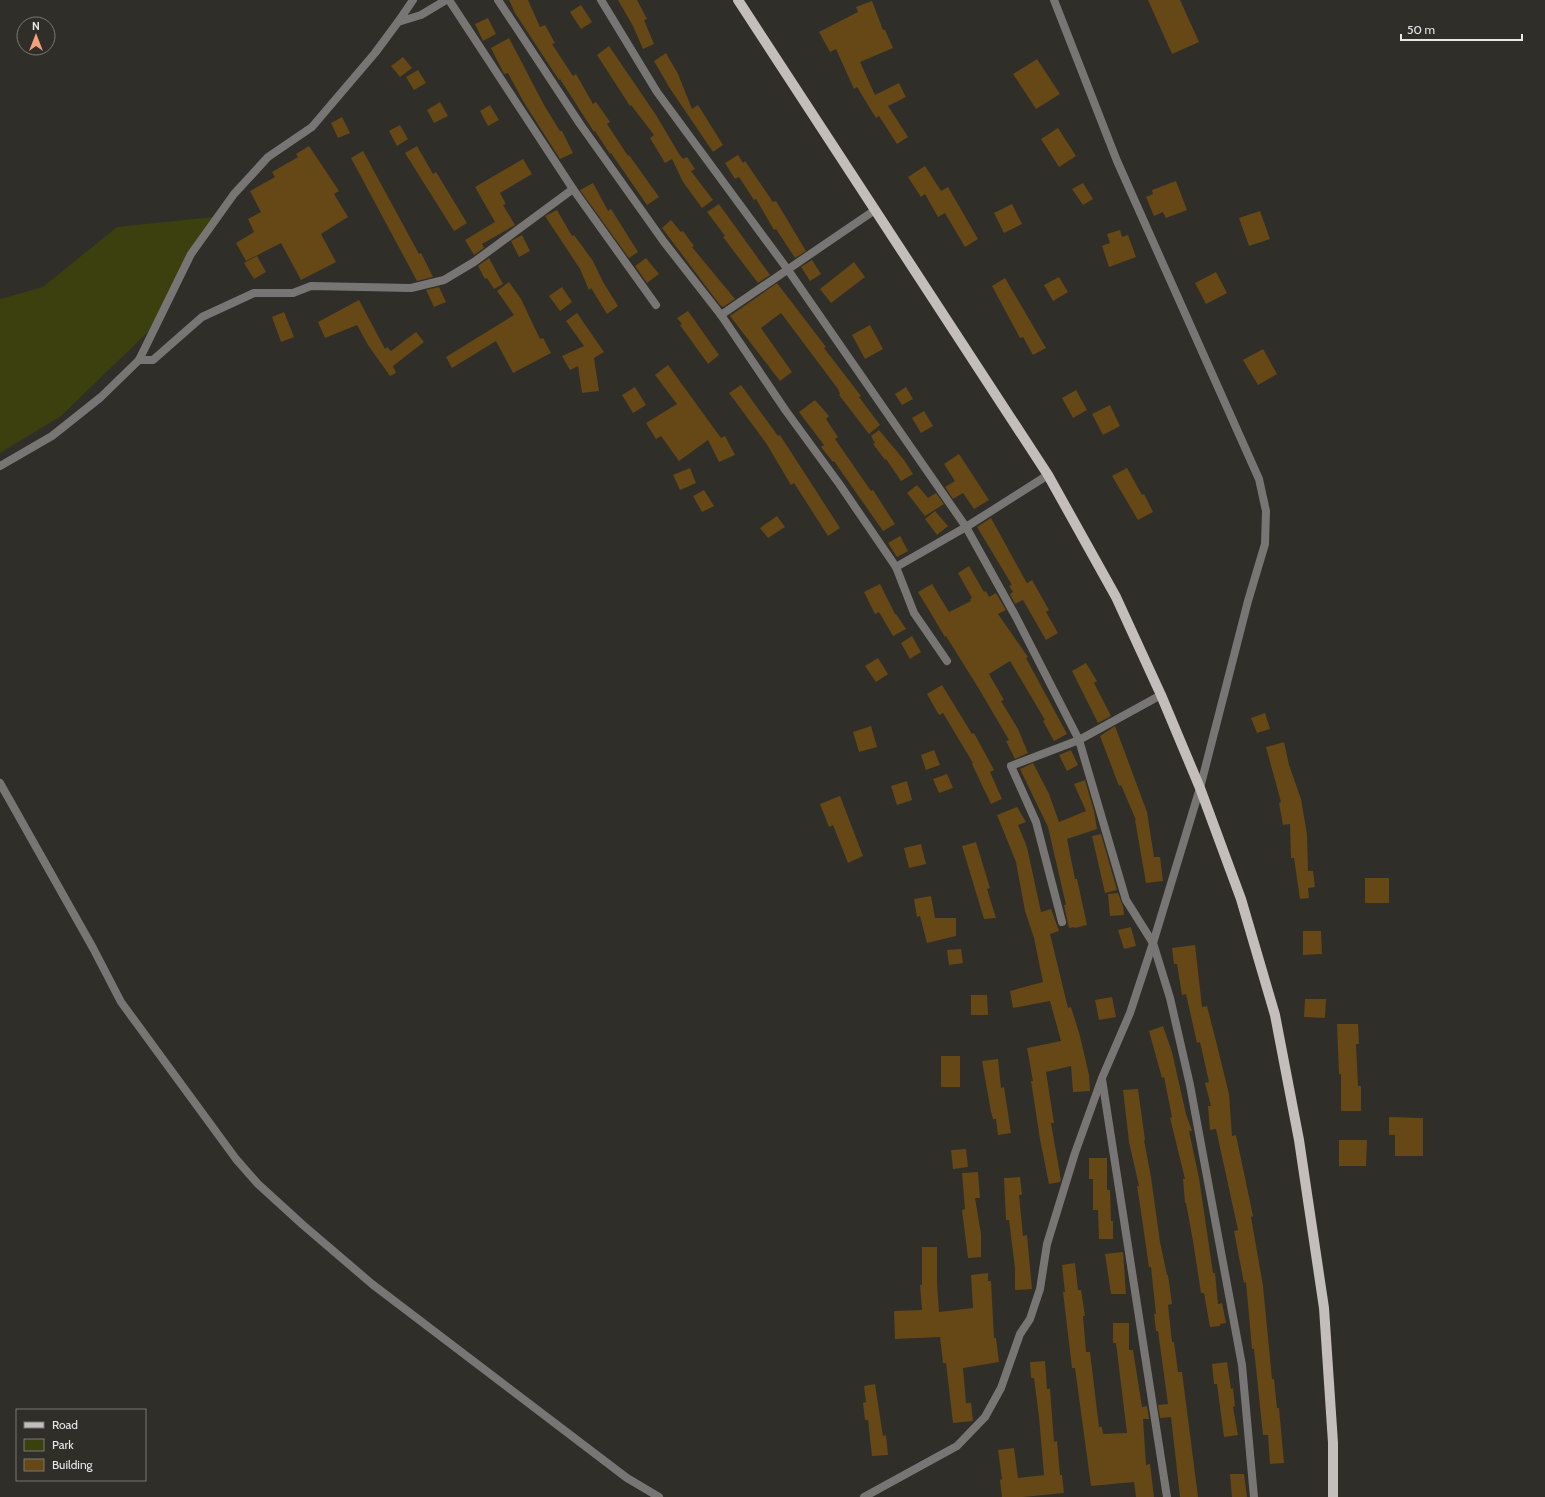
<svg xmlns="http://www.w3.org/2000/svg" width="1545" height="1497" viewBox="0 0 1545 1497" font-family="Cabin,sans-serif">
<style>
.green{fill:#3c3f0e}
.building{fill:#664716}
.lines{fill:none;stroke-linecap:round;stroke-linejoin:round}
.street{stroke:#787674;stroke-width:8}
.primary{stroke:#c3bebb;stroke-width:10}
</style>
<rect width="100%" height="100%" fill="#2f2e29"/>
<!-- green -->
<polygon class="green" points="213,217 149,331 61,416 0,453 0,299 43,287 117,227"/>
<!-- building -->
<g class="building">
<polygon points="509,0 528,0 540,27 545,25 555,43 552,44 573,76 576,74 593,104 596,102 610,122 607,124 628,156 629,155 659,197 647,205 611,153 610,154 595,131 594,132 560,79 559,80 515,13"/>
<polygon points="618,0 637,0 647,19 644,20 654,44 643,49 633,26"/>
<polygon points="1148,0 1180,0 1199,42 1172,54"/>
<polygon points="872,1 883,30 885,30 893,48 860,62 875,95 899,83 906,97 888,106 908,137 897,144 879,116 876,118 857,87 854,89 836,49 830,52 819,32 858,12 856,7"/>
<polygon points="581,5 592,22 581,29 570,12"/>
<polygon points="488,18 496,34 483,41 475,24"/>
<polygon points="509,38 544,105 560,131 562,131 573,153 560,159 523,101 508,73 504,74 491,48"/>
<polygon points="609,46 656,115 679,154 683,159 687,157 695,169 691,171 713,200 702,208 683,182 672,159 665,163 650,138 654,135 631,105 630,106 597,55"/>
<polygon points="666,53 678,74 692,109 698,105 723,145 713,152 669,87 654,61"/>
<polygon points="403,57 412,68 400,77 391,66"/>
<polygon points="1037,59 1060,94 1036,109 1013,74"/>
<polygon points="418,70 426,83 414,90 406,77"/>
<polygon points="440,102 448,116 434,123 427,110"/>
<polygon points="490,105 499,120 488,126 480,111"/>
<polygon points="342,117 350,133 338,138 331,123"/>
<polygon points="400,125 408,139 397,146 389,131"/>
<polygon points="1058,128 1076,156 1059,167 1041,139"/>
<polygon points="309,146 339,191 334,194 348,217 321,234 336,262 301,280 281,243 246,261 236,243 254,232 248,219 261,212 250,191 275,177 272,172 298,157 296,154"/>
<polygon points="417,146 433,174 436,172 467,223 454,231 405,153"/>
<polygon points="363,151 419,254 421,253 433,277 417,281 351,158"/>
<polygon points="738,155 743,163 745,161 773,202 776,201 806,251 795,258 776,229 774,230 756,199 754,200 739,177 735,179 725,163"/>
<polygon points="523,159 532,174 500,193 506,204 503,205 515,225 482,244 484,248 474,255 465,240 495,222 475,187"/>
<polygon points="925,166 941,191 948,187 978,239 965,247 945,213 938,217 925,194 921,197 908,177"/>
<polygon points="1176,181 1187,210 1166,218 1163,212 1154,216 1146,197 1153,194 1152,190"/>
<polygon points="593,183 608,211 611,209 638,252 629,258 580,190"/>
<polygon points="1083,183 1093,199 1083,205 1072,189"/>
<polygon points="719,204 770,275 758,283 723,237 725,236 707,212"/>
<polygon points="1012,204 1022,224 1004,233 994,213"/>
<polygon points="557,210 572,236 574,235 593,261 603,282 618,306 607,314 591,288 589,290 580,269 545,216"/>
<polygon points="1260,211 1270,239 1249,246 1239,218"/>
<polygon points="671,220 681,232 683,231 694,246 692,247 735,299 723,307 720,305 662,228"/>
<polygon points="1120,230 1122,237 1128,235 1136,257 1109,267 1102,246 1110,243 1107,234"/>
<polygon points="522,235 530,251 519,257 511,241"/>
<polygon points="257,256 266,272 254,279 244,263"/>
<polygon points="489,258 503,284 494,289 487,278 485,279 478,266"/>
<polygon points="646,258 659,274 647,283 635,266"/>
<polygon points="812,260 821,274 810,281 801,267"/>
<polygon points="854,262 865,277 831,303 820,289"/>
<polygon points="1216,272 1227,293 1206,304 1195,283"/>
<polygon points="1059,277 1068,292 1053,301 1044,285"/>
<polygon points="1005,278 1046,348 1033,355 1023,337 1020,338 992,286"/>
<polygon points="509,282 521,299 540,339 543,338 551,353 513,373 496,341 452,368 446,357 514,315 497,291"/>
<polygon points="777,283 826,347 824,348 861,396 859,397 880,425 869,434 839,395 840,394 838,389 781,313 761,328 792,372 780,381 730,316"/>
<polygon points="439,287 446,302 434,307 426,290"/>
<polygon points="562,287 572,302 560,311 549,296"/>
<polygon points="359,300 385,349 387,347 391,351 416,332 424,342 393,366 396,373 390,376 368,345 357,325 325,338 318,322"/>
<polygon points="688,311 719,355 708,364 680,325 682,324 677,318"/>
<polygon points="284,312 294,337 281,342 272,317"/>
<polygon points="577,313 604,352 594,358 599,391 582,393 578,366 570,370 562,356 584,346 566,321"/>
<polygon points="870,325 883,349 865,359 852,335"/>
<polygon points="1263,349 1277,374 1258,385 1243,360"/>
<polygon points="668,365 721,438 725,436 735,455 719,462 708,440 679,461 661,436 656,439 646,423 677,404 655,375"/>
<polygon points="741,385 778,436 780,435 840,528 828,536 794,483 791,485 766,443 729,393"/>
<polygon points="635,387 646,405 633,413 622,395"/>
<polygon points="906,387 913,399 902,405 895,394"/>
<polygon points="1076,390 1087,410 1073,418 1062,398"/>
<polygon points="815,400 829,416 826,419 838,437 835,439 871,491 873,490 895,524 883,531 834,461 833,462 821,447 824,445 799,412"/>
<polygon points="1110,405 1120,426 1103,435 1092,414"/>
<polygon points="924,411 933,426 921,433 912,418"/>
<polygon points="879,430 904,460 913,474 901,481 886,459 885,460 873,444 875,443 871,436"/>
<polygon points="959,454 989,500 974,509 963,493 953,499 945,487 955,481 944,464"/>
<polygon points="690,468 696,483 680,490 673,475"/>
<polygon points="1127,468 1142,495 1144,494 1153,512 1138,520 1112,476"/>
<polygon points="917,485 928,498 936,493 944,504 925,516 907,493"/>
<polygon points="704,490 714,506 702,512 693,496"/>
<polygon points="935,511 948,526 937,535 925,519"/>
<polygon points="777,516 785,527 768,538 760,528"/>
<polygon points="991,518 1024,578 1027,583 1032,580 1049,610 1046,612 1058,633 1046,640 1023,600 1015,604 1010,594 1013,592 1009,586 1012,585 977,527"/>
<polygon points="900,536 908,551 897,557 888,543"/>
<polygon points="969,566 984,592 986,591 989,597 996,593 1006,610 998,614 1028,657 1026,658 1067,734 1054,741 1043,721 1045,720 1010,661 989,674 1004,700 1001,701 1018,729 1028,753 1015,759 1006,741 1009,740 979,689 946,636 945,637 918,592 932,584 949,612 971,601 970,599 972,598 958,573"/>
<polygon points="880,584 895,614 896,614 906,629 893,636 879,612 875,614 864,592"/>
<polygon points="912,636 921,652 910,659 901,643"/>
<polygon points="878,658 888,674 876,682 865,666"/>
<polygon points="1086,663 1097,681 1094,683 1111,716 1098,723 1072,671"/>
<polygon points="942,685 972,734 974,733 994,770 990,772 1002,799 991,804 972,764 973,763 943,713 939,715 927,694"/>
<polygon points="1265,713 1270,729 1257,733 1251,718"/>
<polygon points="871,726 877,747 859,752 853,732"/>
<polygon points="1115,726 1147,812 1154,857 1160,857 1163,881 1146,883 1135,820 1136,820 1121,785 1119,786 1100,736"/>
<polygon points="1284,742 1289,765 1301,799 1307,834 1308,871 1313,871 1315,887 1308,888 1309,898 1300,899 1294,858 1291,858 1290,824 1283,825 1279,803 1281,802 1266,747"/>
<polygon points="934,750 940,765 926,770 921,755"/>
<polygon points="1071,750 1078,765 1067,771 1059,755"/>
<polygon points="1033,763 1049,794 1059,822 1086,811 1074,784 1085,780 1094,811 1097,829 1067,839 1075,879 1077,879 1087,925 1075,928 1074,927 1069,928 1064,905 1066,905 1048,827 1020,769"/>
<polygon points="947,774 953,788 939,793 933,779"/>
<polygon points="907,781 912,800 897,805 891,786"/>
<polygon points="840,796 863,856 848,863 833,825 829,827 820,804"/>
<polygon points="1017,807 1026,822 1018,825 1027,847 1041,912 1051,909 1059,931 1050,934 1068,1008 1071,1007 1080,1036 1089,1075 1090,1091 1073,1092 1071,1066 1046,1072 1054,1123 1051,1123 1061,1180 1060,1182 1049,1184 1040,1139 1031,1081 1033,1081 1027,1048 1061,1041 1050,1001 1013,1008 1010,991 1043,982 1034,938 1025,911 1016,862 997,815"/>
<polygon points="1101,834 1117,890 1105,893 1092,836"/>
<polygon points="976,842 990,888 987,889 996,918 984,919 962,846"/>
<polygon points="921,844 926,864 909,868 904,848"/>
<rect x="1365" y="878" width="24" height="25"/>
<polygon points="1118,893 1123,906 1124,915 1110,916 1108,894"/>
<polygon points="931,896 935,918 956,918 956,936 927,943 920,916 917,917 914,899"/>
<polygon points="1131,927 1136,946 1124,949 1118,930"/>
<polygon points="1303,931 1321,931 1322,954 1303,955"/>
<polygon points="1195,945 1202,1007 1207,1006 1217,1045 1229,1094 1232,1136 1236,1135 1253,1216 1251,1217 1263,1286 1272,1379 1274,1379 1277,1408 1279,1408 1284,1463 1270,1464 1268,1435 1263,1435 1254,1349 1252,1349 1246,1282 1244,1283 1234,1231 1238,1230 1216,1129 1210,1130 1208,1106 1211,1106 1205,1083 1209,1082 1200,1042 1197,1043 1186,994 1182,995 1177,964 1174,964 1172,948"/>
<polygon points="961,949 963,963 949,965 947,950"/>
<polygon points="971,995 987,995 988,1015 971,1015"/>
<polygon points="1112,997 1116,1017 1099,1020 1095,1000"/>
<polygon points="1305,999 1326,999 1325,1018 1304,1017"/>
<polygon points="1337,1024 1358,1024 1359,1044 1356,1044 1358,1086 1361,1086 1361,1111 1341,1111 1341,1074 1339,1074"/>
<polygon points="1163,1026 1172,1052 1186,1114 1192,1131 1189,1131 1199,1178 1213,1273 1215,1273 1218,1304 1222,1303 1226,1323 1220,1324 1220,1326 1210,1327 1204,1293 1201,1293 1193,1241 1186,1203 1185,1203 1183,1179 1185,1179 1170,1118 1172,1117 1164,1077 1162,1078 1149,1031"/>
<rect x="941" y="1056" width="19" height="31"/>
<polygon points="998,1059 1001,1088 1004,1087 1011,1133 998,1135 996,1119 993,1119 991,1112 982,1061"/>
<polygon points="1138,1089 1145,1140 1144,1140 1151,1177 1160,1242 1167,1275 1168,1275 1172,1304 1168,1305 1172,1342 1174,1342 1178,1372 1182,1372 1198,1497 1180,1497 1171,1417 1160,1418 1158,1405 1168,1404 1158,1331 1156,1331 1154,1314 1156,1314 1151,1267 1149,1267 1140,1205 1137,1186 1139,1186 1129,1142 1123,1090"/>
<polygon points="1389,1117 1423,1118 1423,1156 1395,1156 1395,1135 1389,1135"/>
<polygon points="1339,1140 1367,1140 1366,1166 1339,1166"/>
<polygon points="966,1149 968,1167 953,1169 951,1150"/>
<polygon points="1089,1158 1107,1158 1107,1190 1110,1190 1111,1221 1113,1221 1113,1239 1099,1239 1098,1210 1093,1210 1093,1179 1089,1179"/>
<polygon points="978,1172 980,1198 975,1198 981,1234 981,1257 968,1258 962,1210 965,1209 962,1173"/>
<polygon points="1020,1177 1022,1195 1019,1195 1023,1236 1027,1235 1032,1289 1015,1290 1015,1268 1009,1220 1006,1220 1004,1178"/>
<polygon points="922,1247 937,1247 937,1284 939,1312 973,1308 971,1275 988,1273 988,1281 991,1281 994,1338 996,1338 999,1362 963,1368 966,1403 971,1403 973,1421 953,1423 946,1363 943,1363 940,1337 895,1339 894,1311 922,1310 920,1285 922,1285"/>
<polygon points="1123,1252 1126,1294 1111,1294 1105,1254"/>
<polygon points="1075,1263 1078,1290 1081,1290 1085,1316 1083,1316 1086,1352 1090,1352 1099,1427 1102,1427 1103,1434 1127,1433 1116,1343 1113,1343 1113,1323 1129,1323 1129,1350 1133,1350 1142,1407 1147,1406 1149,1419 1143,1419 1146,1465 1150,1464 1154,1497 1136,1497 1134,1482 1091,1486 1075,1368 1072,1368 1063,1292 1065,1292 1062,1265"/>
<polygon points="1045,1361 1047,1389 1050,1389 1054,1442 1057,1441 1060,1475 1062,1475 1064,1493 1023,1497 1002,1497 1000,1480 1002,1479 998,1450 1014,1448 1018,1478 1044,1475 1039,1417 1034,1378 1031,1378 1030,1362"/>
<polygon points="1227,1362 1231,1389 1233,1388 1235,1406 1233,1407 1238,1435 1224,1437 1217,1384 1214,1384 1212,1364"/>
<polygon points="875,1384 883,1436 886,1435 888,1455 872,1456 868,1420 865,1420 863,1403 866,1402 864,1386"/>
<polygon points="1230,1474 1244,1474 1247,1497 1232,1497"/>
</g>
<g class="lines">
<!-- street -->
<g class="street">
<polyline points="449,0 573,189 656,305"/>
<polyline points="498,0 580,124 664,242 721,315 786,411 840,485 896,567 914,613 947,661"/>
<polyline points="601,0 657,92 788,270 966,527 1016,617 1079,740 1126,900 1153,943 1170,998 1190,1085 1242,1365 1254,1497"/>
<polyline points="398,22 413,0"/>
<polyline points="721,315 875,210"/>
<polyline points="139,360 153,360 202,317 254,293 293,293 311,286 411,288 444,280 474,262 573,189"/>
<polyline points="0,466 52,436 101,397 139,360 191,254 234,194 268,157 312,127 375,53 398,22 421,15 446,0"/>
<polyline points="896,567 966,527 1048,475"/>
<polyline points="0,783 93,948 121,1002 236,1159 258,1184 303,1225 372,1284 627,1478 659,1497"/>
<polyline points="1062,922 1036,822 1011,766 1079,740 1161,695"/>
<polyline points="1102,1079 1167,1497"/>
<polyline points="864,1497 957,1446 985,1417 1001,1388 1020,1334 1030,1319 1040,1289 1047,1244 1075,1153 1102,1078 1130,1013 1153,943 1200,788 1248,601 1265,544 1266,511 1259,479 1117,161 1054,0"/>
</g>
<!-- primary -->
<polyline class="primary" points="738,0 1048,475 1116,597 1161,695 1200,788 1241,899 1275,1015 1299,1140 1324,1308 1333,1443 1333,1497"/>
</g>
<!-- legend -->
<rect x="16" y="1409" width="130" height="72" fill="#2f2e29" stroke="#797975"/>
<rect x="24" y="1422" width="20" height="6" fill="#c3bebb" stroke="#797975"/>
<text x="52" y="1429" font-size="12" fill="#e9e9e6">Road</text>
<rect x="24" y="1439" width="20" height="12" fill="#3c3f0e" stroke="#797975"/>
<text x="52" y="1449" font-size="12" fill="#e9e9e6">Park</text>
<rect x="24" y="1459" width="20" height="12" fill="#664716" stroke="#797975"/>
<text x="52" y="1469" font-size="12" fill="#e9e9e6">Building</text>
<!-- north arrow -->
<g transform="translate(36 36)"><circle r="19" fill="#2f2e29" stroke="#797975"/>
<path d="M0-3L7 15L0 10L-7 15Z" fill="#f0a27a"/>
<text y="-6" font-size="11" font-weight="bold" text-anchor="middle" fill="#e9e9e6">N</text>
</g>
<!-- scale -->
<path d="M1401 34v6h121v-6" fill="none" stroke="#e9e9e6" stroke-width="2"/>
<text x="1407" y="34" font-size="12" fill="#e9e9e6" stroke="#2f2e29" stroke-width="3" paint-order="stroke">50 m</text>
</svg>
